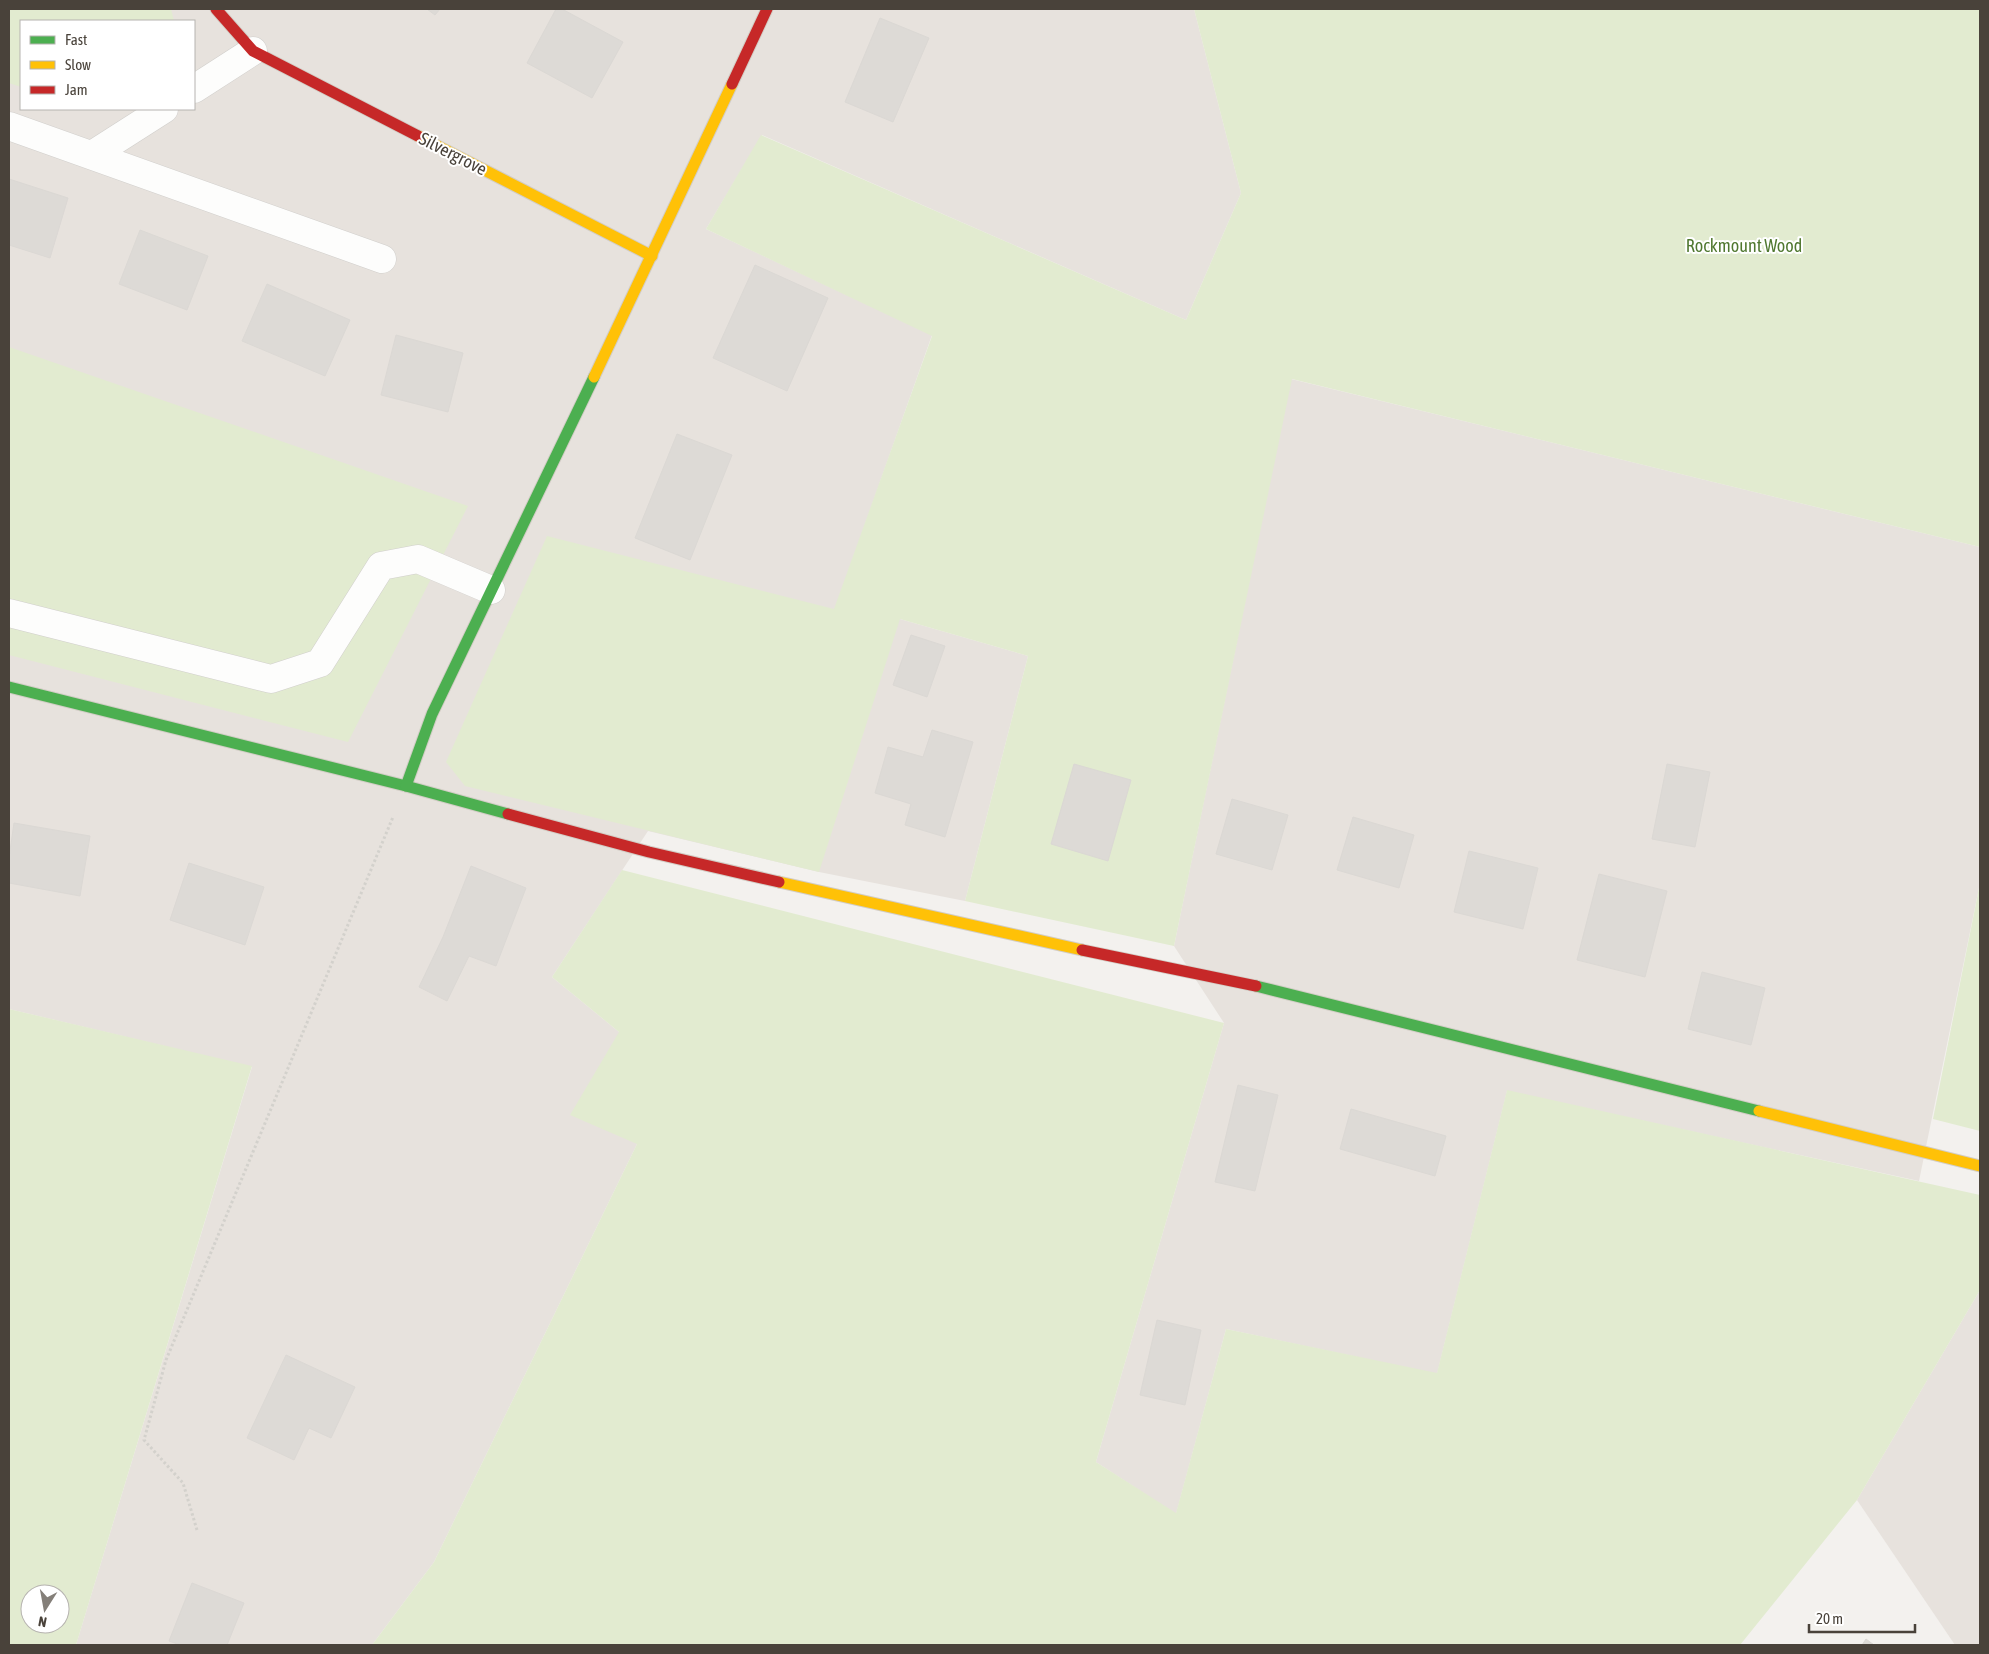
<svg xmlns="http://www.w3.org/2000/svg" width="1989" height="1654" viewBox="0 0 1989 1654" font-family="'Asap Condensed',sans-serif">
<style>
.residential{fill:#e7e2dd;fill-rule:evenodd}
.green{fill:#e2ebd0;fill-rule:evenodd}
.building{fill:#dddad6;stroke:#dbd8d4}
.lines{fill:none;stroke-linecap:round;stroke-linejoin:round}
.street-casing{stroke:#d1cfcc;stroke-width:29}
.fast-casing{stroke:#d2cdc5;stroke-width:13}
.slow-casing{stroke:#d2cdc5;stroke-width:13}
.jam-casing{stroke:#d2cdc5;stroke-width:13}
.path{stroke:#d3d1cc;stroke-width:3;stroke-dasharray:2.5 2.5;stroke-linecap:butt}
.street{stroke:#fdfdfc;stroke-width:28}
.fast{stroke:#4caf50;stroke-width:11}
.slow{stroke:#ffc107;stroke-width:11}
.jam{stroke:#c62828;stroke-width:11}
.labels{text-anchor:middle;stroke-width:4;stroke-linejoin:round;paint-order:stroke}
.street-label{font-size:18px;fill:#49423a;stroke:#fff}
.park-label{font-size:18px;fill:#507830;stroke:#fff}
</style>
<rect width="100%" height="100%" fill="#f3f1ee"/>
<!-- residential -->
<g class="residential">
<path d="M9 9H1194L1241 193 1186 320 762 135 706 229 932 335 835 609 900 619 1028 656 965 901 819 872 648 831 552 977 619 1032 637 1144 434 1562 372 1645H76L252 1067 9 1009ZM21 21H194V109H21Z"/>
<polygon points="1291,379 1980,547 1980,883 1919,1181 1507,1091 1437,1374 1226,1329 1176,1514 1096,1462 1224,1023 1174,946"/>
<polygon points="1980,1290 1980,1645 1955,1645 1857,1500"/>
</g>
<!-- green -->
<g class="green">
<polygon points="9,9 171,9 174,21 21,21 21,87 9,83"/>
<polygon points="1194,9 1980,9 1980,547 1292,379 1174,946 965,901 1028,656 900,619 819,872 465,786 446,762 547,536 834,609 932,336 706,229 761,135 1186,320 1241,193"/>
<polygon points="9,347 468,506 348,742 9,655"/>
<polygon points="622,870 1224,1023 1096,1462 1176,1513 1226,1329 1437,1373 1507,1090 1980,1195 1980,1290 1857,1500 1740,1645 372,1645 434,1562 637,1144 570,1115 619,1032 552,977"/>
<polygon points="1980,883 1980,1131 1933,1119"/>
<path d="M9 1009 252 1066 76 1645H9ZM30 1594H60V1624H30Z"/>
</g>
<!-- building -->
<g class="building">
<polygon points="427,9 440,9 435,15"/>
<polygon points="556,9 562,9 623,42 592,98 527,63"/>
<polygon points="880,18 929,38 893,122 845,102"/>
<polygon points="9,179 68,198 50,258 9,245"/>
<polygon points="140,230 208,256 187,310 119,284"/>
<polygon points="755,265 828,298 787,391 713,358"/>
<polygon points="267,284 350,320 325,376 242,341"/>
<polygon points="396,335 463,353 448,412 381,395"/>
<polygon points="677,434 732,455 690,560 635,538"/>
<polygon points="911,635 945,646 927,697 893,685"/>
<polygon points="932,730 973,742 945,837 905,825 911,804 875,793 888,747 923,757"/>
<polygon points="1074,764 1131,780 1108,861 1051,844"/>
<polygon points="1667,764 1710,772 1695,847 1652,839"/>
<polygon points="1232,799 1288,815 1272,870 1216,854"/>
<polygon points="1353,817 1414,835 1399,888 1337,870"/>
<polygon points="14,823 90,836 80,896 9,883 9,858"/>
<polygon points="1469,851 1538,868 1523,929 1454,912"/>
<polygon points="189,863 264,887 245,945 170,920"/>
<polygon points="471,866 526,888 496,966 469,956 447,1001 419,987 443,937"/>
<polygon points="1599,874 1667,891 1645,977 1577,960"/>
<polygon points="1702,972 1765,988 1751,1045 1688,1029"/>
<polygon points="1238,1085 1278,1095 1255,1191 1215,1182"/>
<polygon points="1351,1109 1446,1136 1435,1176 1340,1149"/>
<polygon points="1157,1320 1201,1330 1185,1405 1140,1395"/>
<polygon points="286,1355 355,1387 331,1438 309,1428 294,1460 247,1438"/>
<polygon points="192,1583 244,1603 227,1645 180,1645 169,1641"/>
<polygon points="1866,1639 1874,1645 1862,1645"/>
</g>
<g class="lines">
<!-- street casing -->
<g class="street-casing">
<g id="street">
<polyline points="194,89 253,51"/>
<polyline points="9,126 382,259"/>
<polyline points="92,155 164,109"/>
<polyline points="9,613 271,679 320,663 381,566 418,559 491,590"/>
</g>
</g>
<!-- fast casing -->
<g class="fast-casing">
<g id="fast">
<polyline points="9,687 406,786 508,814"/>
<polyline points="406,786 432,714 594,377"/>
<polyline points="1256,986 1759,1111"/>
</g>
</g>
<!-- slow casing -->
<g class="slow-casing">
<g id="slow">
<polyline points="418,136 652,256"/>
<polyline points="594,377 732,84"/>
<polyline points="779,882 1082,950"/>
<polyline points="1759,1111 1980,1166"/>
</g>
</g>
<!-- jam casing -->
<g class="jam-casing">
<g id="jam">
<polyline points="216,9 253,51 418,136"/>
<polyline points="732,84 767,9"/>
<polyline points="508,814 649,852 779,882"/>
<polyline points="1082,950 1256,986"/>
</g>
</g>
<!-- path -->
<polyline class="path" points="197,1530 183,1483 144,1440 166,1360 393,817"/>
<!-- street -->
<use href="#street" class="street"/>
<!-- fast -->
<use href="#fast" class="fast"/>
<!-- slow -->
<use href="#slow" class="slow"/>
<!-- jam -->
<use href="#jam" class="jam"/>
</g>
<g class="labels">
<!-- street labels -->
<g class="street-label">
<text transform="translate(453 154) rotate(27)" y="6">Silvergrove</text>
</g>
<!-- park labels -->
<g class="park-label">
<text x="1744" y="252">Rockmount Wood</text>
</g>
</g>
<!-- border -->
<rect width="1989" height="1654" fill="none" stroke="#49423a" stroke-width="20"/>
<!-- legend -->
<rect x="20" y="20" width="175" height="90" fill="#ffffff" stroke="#b6b3b0"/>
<rect x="30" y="36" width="25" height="8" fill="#4caf50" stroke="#b6b3b0"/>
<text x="65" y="45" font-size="15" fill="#49423a">Fast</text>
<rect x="30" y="61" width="25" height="8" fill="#ffc107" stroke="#b6b3b0"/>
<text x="65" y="70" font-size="15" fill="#49423a">Slow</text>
<rect x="30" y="86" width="25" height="8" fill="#c62828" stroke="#b6b3b0"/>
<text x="65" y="95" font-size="15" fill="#49423a">Jam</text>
<!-- north arrow -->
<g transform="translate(45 1609) rotate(191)"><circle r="24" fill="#ffffff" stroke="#b6b3b0"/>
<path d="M0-4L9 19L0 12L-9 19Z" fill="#847f79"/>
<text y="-8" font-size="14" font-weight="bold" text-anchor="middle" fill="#49423a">N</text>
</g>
<!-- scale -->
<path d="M1809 1624v8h106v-8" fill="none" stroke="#49423a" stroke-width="2.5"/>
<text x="1816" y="1624" font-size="15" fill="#49423a" stroke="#ffffff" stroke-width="4" paint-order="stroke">20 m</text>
</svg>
